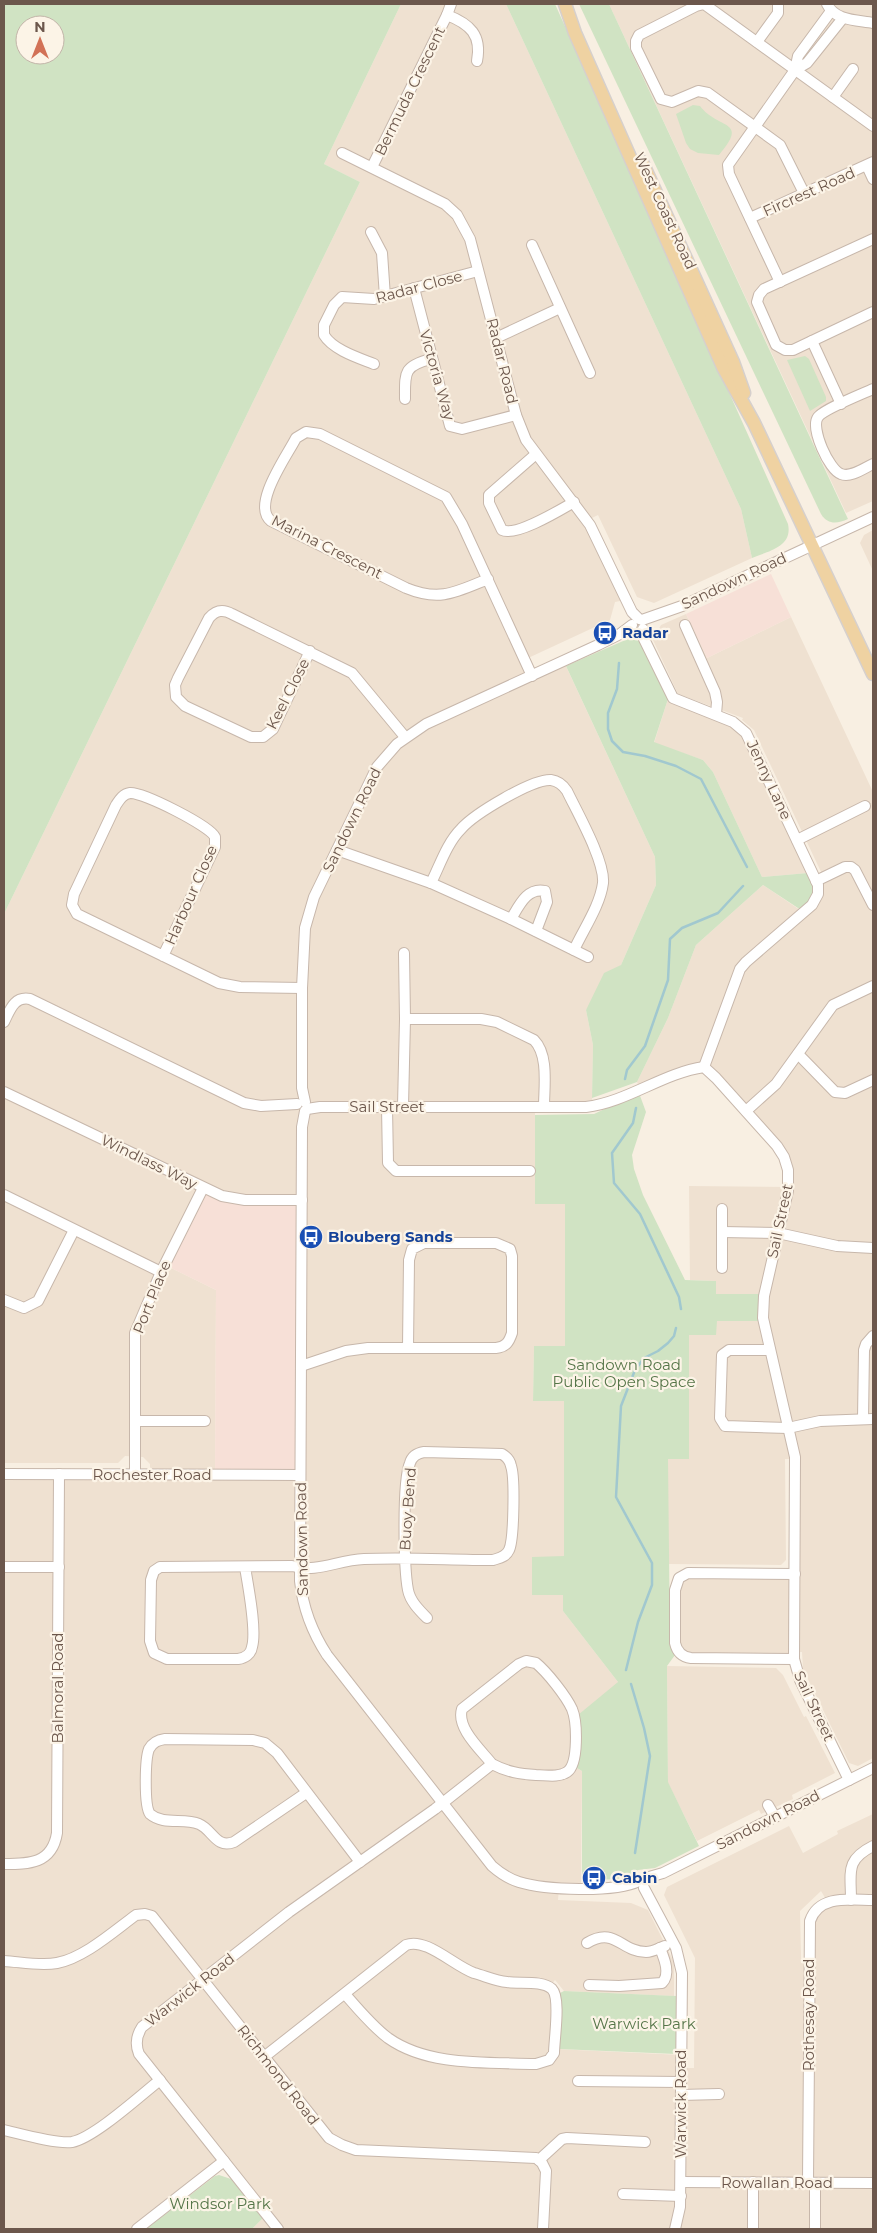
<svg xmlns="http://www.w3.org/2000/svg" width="877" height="2233" viewBox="0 0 877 2233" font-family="Montserrat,sans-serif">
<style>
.residential{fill:#efe1d1;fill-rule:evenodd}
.commercial{fill:#f7e0d7}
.green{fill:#d0e3c3;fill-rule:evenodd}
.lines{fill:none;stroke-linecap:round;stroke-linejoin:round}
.stream{stroke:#a1c8cf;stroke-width:2.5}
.minor-casing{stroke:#c7b7ab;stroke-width:12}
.major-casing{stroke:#d6d0cd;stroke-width:15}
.minor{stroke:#fff;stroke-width:10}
.major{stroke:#efd2a2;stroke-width:12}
.labels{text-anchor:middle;stroke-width:4.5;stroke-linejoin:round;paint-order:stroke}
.street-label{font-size:15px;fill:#6c574c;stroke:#fcf4e7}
.transit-label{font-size:15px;font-weight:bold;fill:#164399;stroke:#fcf4e7;text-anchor:start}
.park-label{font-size:15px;fill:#567649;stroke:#fcf4e7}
</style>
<rect width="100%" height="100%" fill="#f8efe2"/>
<!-- residential -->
<g class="residential">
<path d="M401 4H506L741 509 752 558 654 603 637 597 598 515 586 521 625 600 615 602 610 620 526 659 534 676 564 662 655 857 656 885 621 965 586 1010 593 1045 592 1107 535 1109V1203L565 1204V1346H534L533 1400 564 1401V1557H532V1594L563 1595V1611L618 1682 579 1752 577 1768 582 1771 581 1889 559 1888 558 1900 631 1903 648 1910 674 1962V1996L564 1991 555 1980 550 1986 553 1989 555 2049 682 2055V2068H694L695 1958 664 1895 667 1887 789 1826 803 1853 838 1834 837 1831 873 1814V2229H252L266 2215 224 2163 139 2229H4V1474L150 1475V1464L143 1457 125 1456 118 1463H4V914L360 182 324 164ZM302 1201 215 1475 216 1290 165 1265ZM821 1891 827 1901 809 1925 808 1958H801L800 1911Z"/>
<polygon points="609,4 873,4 873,501 846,513"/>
<polygon points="873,530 873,571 860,543 864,535"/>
<polygon points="686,614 707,658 791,617 873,792 873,1758 858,1766 849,1763 803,1669 802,1652 793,1652 793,1659 679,1654 674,1590 691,1572 794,1573 794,1459 785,1459 786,1560 781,1565 668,1564 668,1458 689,1459 689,1335 717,1321 759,1321 760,1294 716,1294 716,1281 690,1280 689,1186 789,1187 787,1163 705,1067 640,1089 637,1082 668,1018 696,945 763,885 803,912 817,885 849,866 850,861 822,874 754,730 742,720 743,718 678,694 653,640 661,625"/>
<polygon points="668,699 738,726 808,873 762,877 713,772 703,760 654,743"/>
<polygon points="667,1666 776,1668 783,1675 804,1717 806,1716 835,1773 792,1795 793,1799 761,1814 759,1810 697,1841 668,1783"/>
</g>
<!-- commercial -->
<g class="commercial">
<polygon points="771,574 791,617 707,658 686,614"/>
<polygon points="203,1190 222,1197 302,1201 301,1476 215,1475 216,1290 165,1265"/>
</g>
<!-- green -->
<g class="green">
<path d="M4 4H401L324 164 360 182 4 914ZM25 25H55V55H25Z"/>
<path d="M506 4H555L788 524C793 547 768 551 752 558L741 509Z"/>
<path d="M579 4H609L848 519C837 524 828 525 821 514Z"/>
<path d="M693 105 700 106C718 130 750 119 719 155L698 153 690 149 686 143 676 114Z"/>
<polygon points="805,356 809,359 826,397 826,401 810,411 787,360"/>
<path d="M630 638 642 642 668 699 654 742 703 760 713 772 762 877 808 873C816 893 815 895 801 910L763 885 696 945 668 1018 637 1082 592 1098 593 1045 586 1010 604 973 621 965 656 885 655 857 566 666Z"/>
<polygon points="639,1093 646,1112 632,1155 634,1169 643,1195 685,1280 716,1281 716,1294 760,1294 759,1321 717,1321 716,1335 689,1335 689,1459 668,1459 670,1645 675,1655 667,1666 668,1782 699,1846 655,1868 638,1870 627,1879 582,1880 582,1771 577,1768 579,1752 578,1715 618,1682 563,1611 563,1595 532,1595 532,1557 564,1556 564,1401 533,1401 534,1346 565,1346 565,1204 535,1204 535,1115 594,1114"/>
<polygon points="564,1991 676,1996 676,2054 559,2049 560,1993"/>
<polygon points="219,2175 231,2179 263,2218 252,2229 146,2229 215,2176"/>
</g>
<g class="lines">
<!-- stream -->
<g class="stream">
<polyline points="619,663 617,689 608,713 608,729 612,741 623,752 645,756 676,766 701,779 747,867"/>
<polyline points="625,1079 627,1070 645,1046 668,980 670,939 682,928 718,913 743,886"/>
<polyline points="636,1108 633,1123 612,1153 614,1183 640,1214 679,1297 681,1309"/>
<polyline points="626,1670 638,1622 652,1585 652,1563 616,1497 621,1406 635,1370 644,1358 658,1351 668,1343 674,1336 676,1328"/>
<polyline points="631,1684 644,1728 650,1756 635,1853"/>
</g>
<!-- minor casing -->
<g class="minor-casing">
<g id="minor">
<path d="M827 4C835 21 857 20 873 23"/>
<polyline points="447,15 451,4"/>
<polyline points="757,42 778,13 778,4"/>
<polyline points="795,70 807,63 843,18"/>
<polyline points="833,97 853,69"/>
<polyline points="342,153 445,204 457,215 470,239 516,415 526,440 590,525 632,612 639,619"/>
<polyline points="867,166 873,179"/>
<path d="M372 167 447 15C470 24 482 35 477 61"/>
<polyline points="804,193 780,145 708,93 698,91 672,102 661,99 636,48 636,41 639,35 696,6 704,4 873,126"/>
<polyline points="750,218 873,162"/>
<polyline points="371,232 382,253 385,297"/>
<polyline points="873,239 764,289 759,295 757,302 776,345 785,350 793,350 873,312"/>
<polyline points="532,245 590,373"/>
<polyline points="780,282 729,174 728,165 795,70 798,56 831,11"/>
<polyline points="414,288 450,426 462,429 516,415"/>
<polyline points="496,338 560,308"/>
<polyline points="812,341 841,404"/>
<path d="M374 364C359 358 333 350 324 335V325L334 305 342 297 374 299 478 271"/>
<path d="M873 389C862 394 824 409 818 417 810 428 829 470 841 474 851 478 864 468 873 464"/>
<path d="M405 399C405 373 403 366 431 359"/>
<path d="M536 454 489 495V503L502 530C516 537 560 510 574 502"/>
<path d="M488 579C456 592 440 602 406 588L271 521C251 505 287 456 296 438L306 432 320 434 446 497 462 524 532 676"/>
<polyline points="642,620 682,606 873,517"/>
<polyline points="685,625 715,692 717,702 716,714"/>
<polyline points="643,629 644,639 673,698 733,722 746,733 818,885 818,894 812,905 746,962 740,969 704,1067"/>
<path d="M310 651 273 729 263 737H251L185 706 176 697 175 685 178 678 209 618C216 610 223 609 232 614L352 673 405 737"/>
<polyline points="797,840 865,806"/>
<polyline points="337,850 431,883 511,919 588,957"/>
<polyline points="816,881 845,867 851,867 855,870 873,905"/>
<path d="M431 883C440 865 447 843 461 829 474 814 532 779 551 780 559 781 563 785 567 791 577 812 605 861 603 883 600 906 583 930 574 950"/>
<path d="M511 919C519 906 527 887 545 891L547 902 536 931"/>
<polyline points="404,953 405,1019"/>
<path d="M163 956 215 847V837C210 826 143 792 130 793 123 794 120 799 116 805L74 894 72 905 77 914 219 983 240 987 302 988"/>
<path d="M4 1022C10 1010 14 996 30 999L244 1103 261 1106 297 1104"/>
<polyline points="798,1054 835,1092 845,1093 873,1080"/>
<polyline points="4,1092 222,1196 245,1200 302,1200"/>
<polyline points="305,1102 302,1088 302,988 305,928 314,897 377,767 397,744 426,724 598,645 620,634 632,625"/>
<path d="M403 1106 405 1019H481L497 1022 534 1040C549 1055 544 1087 544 1107"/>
<polyline points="387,1107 388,1163 396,1171 530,1171"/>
<path d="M307 1109 320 1107H586C627 1102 663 1073 704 1067L716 1078 777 1146 784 1157 788 1170V1191L764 1296 763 1318 795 1457 794 1659 800 1680 849 1780"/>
<path d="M305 1111 302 1127 300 1581C303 1608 312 1632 327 1655L492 1866C500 1873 509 1879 519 1882 545 1890 614 1893 639 1881"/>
<polyline points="746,1111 776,1084 833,1005 873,986"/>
<polyline points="4,1195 161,1272"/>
<polyline points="722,1209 722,1268"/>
<polyline points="722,1232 778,1233 837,1246 873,1248"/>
<polyline points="4,1300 24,1308 38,1301 74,1230"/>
<polyline points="770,1350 729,1350 722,1355 720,1418 725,1426 788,1428 820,1421 873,1419"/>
<path d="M301 1366 346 1351 368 1348H496C506 1347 509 1342 512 1333V1256L510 1249 496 1243H424L412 1249 409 1260 408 1348"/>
<polyline points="863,1419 864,1350 866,1344 873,1336"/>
<polyline points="135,1421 205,1421"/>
<polyline points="4,1474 300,1475"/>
<polyline points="135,1474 135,1333 161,1272 203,1188"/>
<polyline points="4,1567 59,1567"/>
<path d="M245 1567C248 1586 257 1630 252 1647 251 1654 245 1658 238 1659H167L154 1653 150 1641 151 1580 154 1571 160 1567 292 1566C318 1573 337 1560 364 1559 407 1557 450 1560 493 1560 499 1558 506 1557 509 1550 514 1540 515 1477 511 1466 510 1460 507 1457 502 1454L424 1452C418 1453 412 1456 410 1463 402 1481 404 1569 408 1590 410 1601 419 1610 427 1618"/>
<path d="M794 1659 691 1658C682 1657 677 1652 675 1643V1590L679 1578 688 1573 795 1574"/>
<path d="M306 1793 234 1842C216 1849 213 1830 199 1824 184 1817 164 1826 150 1814 144 1806 145 1759 149 1749 153 1742 158 1740 165 1739L253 1740 265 1743 277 1753 360 1862"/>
<polyline points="768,1805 775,1817"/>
<path d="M4 1864C29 1864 52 1864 57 1833L59 1474"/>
<polyline points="649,1877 663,1873 873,1768"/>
<polyline points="644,1888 676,1948 682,1973 680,2207 675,2229"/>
<path d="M851 1900C851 1872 845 1860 873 1846"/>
<path d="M587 1943C615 1926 621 1952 646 1952 653 1952 659 1948 665 1946"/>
<path d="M4 1961C21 1962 40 1966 57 1963 84 1958 114 1931 136 1915L145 1914 152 1916 329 2138 342 2145 356 2150 536 2158 542 2163 546 2171 543 2229"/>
<path d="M589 1985 619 1986 662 1983C671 1974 664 1958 660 1948"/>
<path d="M264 2057 406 1945C426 1937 454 1966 474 1973 485 1976 496 1981 507 1982 520 1984 542 1980 552 1989 561 1998 554 2040 554 2053L549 2060 536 2064C488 2062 429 2067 388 2038 372 2026 358 2009 345 1994"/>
<polyline points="578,2081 681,2082"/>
<polyline points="681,2095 719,2094"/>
<path d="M4 2130C21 2134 56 2144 72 2142 94 2138 141 2095 160 2080"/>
<polyline points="539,2160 562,2139 567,2138 645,2142"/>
<polyline points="681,2182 873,2183"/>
<path d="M808 2182 810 1921C819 1894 851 1900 873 1900"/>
<polyline points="815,2183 815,2229"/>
<polyline points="623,2194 681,2196"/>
<polyline points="137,2229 224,2161"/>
<path d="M278 2229 139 2054C135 2044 136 2036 142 2027L289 1912 435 1809 492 1764C481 1750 456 1728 462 1709L519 1664 526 1661 536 1663C547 1672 566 1696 572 1709 577 1721 579 1764 567 1772 558 1778 546 1775 536 1775 520 1774 507 1772 492 1764"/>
<polyline points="753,2229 753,2182"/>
</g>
</g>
<!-- major casing -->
<g class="major-casing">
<g id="major">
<polyline points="565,4 575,33 723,367 754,423 873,674"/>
<polyline points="642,162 733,362 744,393"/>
</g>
</g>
<!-- minor -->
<use href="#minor" class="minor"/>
<!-- major -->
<use href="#major" class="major"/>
</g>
<!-- icons -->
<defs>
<g id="bus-disc" transform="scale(1.25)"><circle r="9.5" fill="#1a4fb4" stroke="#fcf4e7"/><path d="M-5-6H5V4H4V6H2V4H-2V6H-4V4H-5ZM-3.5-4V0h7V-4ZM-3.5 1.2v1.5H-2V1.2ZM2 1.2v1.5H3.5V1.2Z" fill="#fff"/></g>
</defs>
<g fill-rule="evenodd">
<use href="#bus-disc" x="605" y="633"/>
<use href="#bus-disc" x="311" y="1237"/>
<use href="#bus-disc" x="594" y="1878"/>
</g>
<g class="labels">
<!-- street labels -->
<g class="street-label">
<text transform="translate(410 91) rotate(-64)" y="5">Bermuda Crescent</text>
<text transform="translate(809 192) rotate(-24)" y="5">Fircrest Road</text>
<text transform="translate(665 211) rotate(65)" y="5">West Coast Road</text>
<text transform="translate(419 287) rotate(-15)" y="5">Radar Close</text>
<text transform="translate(502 361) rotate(76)" y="5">Radar Road</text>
<text transform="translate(437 375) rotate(74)" y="5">Victoria Way</text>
<text transform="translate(327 547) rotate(27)" y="5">Marina Crescent</text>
<text transform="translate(734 581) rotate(-25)" y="5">Sandown Road</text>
<text transform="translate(288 694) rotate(-63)" y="5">Keel Close</text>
<text transform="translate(769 780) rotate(65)" y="5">Jenny Lane</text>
<text transform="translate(352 820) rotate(-64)" y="5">Sandown Road</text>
<text transform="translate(191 895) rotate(-66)" y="5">Harbour Close</text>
<text x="387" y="1112">Sail Street</text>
<text transform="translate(149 1162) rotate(26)" y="5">Windlass Way</text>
<text transform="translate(780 1221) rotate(-78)" y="5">Sail Street</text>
<text transform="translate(152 1297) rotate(-68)" y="5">Port Place</text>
<text x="152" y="1480">Rochester Road</text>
<text transform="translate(408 1509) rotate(-86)" y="5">Buoy Bend</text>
<text transform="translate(302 1539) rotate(-91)" y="5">Sandown Road</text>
<text transform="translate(58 1688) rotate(-90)" y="5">Balmoral Road</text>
<text transform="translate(814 1706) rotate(65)" y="5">Sail Street</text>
<text transform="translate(768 1820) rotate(-27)" y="5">Sandown Road</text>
<text transform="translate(190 1990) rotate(-38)" y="5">Warwick Road</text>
<text transform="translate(809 2015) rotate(-90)" y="5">Rothesay Road</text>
<text transform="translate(278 2075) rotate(52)" y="5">Richmond Road</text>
<text transform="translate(681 2104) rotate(-90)" y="5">Warwick Road</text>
<text x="777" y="2188">Rowallan Road</text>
</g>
<!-- transit labels -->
<g class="transit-label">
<text x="622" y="638">Radar</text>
<text x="328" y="1242">Blouberg Sands</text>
<text x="612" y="1883">Cabin</text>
</g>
<!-- park labels -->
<g class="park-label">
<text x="624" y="1370">Sandown Road<tspan x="624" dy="17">Public Open Space</tspan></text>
<text x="644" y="2029">Warwick Park</text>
<text x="220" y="2209">Windsor Park</text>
</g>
</g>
<!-- border -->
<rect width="877" height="2233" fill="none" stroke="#6c574c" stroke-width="10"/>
<!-- north arrow -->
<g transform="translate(40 40)"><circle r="24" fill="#fcf4e7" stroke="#c2b5a9"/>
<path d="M0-4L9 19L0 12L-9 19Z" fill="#d27257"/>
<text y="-8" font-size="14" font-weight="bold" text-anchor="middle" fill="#6c574c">N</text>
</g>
</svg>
